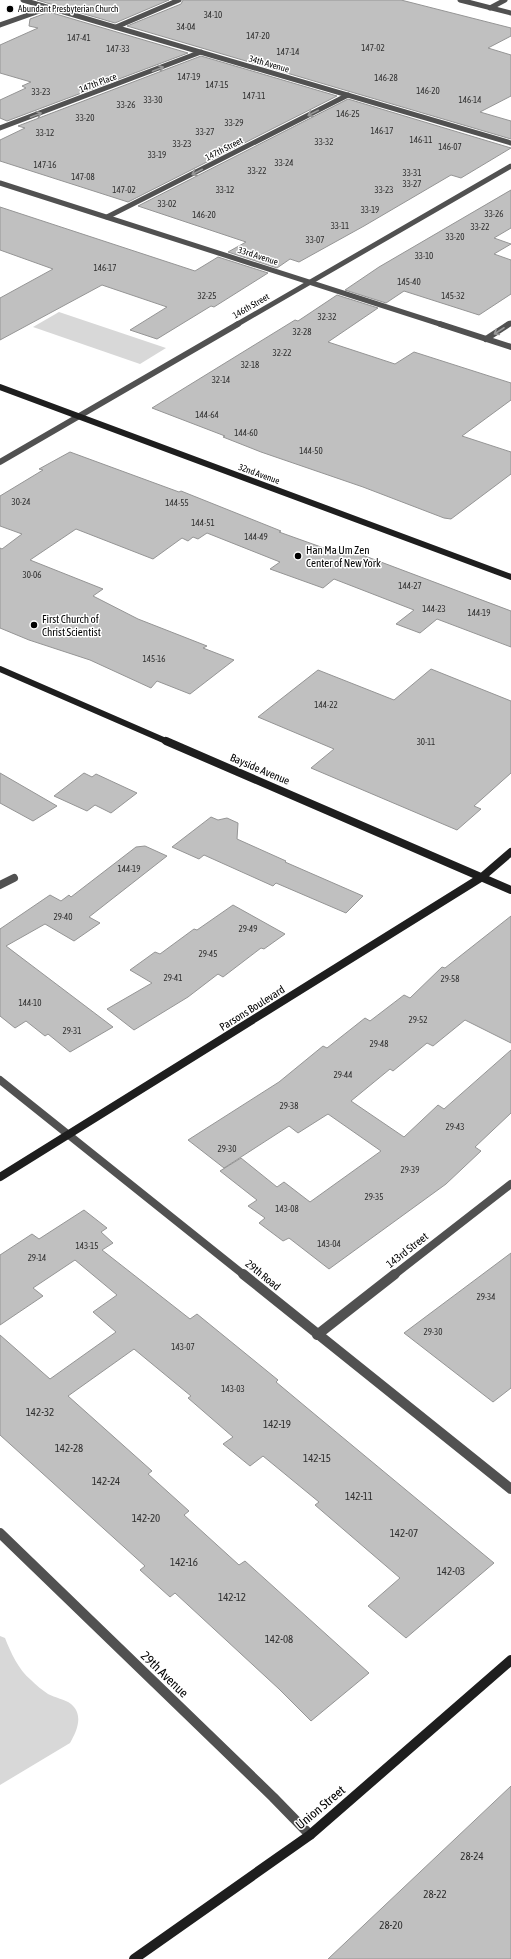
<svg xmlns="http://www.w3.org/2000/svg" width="511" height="1959" viewBox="0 0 511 1959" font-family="'Asap Condensed',sans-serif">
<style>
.green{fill:#d8d8d8}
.building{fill:#c0c0c0;stroke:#959595}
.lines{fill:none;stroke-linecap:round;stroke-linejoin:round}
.street-far3{stroke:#515151;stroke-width:5}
.street-far2{stroke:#515151;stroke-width:6}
.street-far1{stroke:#515151;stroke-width:8}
.street{stroke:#515151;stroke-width:10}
.secondary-far2{stroke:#1e1e1e;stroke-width:6}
.secondary-far1{stroke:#1e1e1e;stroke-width:8}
.secondary{stroke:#1e1e1e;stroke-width:10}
.oneway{stroke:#979797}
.poi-dot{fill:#000;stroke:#fff;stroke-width:1.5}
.labels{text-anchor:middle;stroke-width:3;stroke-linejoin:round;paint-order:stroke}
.far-poi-label{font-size:9px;fill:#000;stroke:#fff;text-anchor:start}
.number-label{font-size:9px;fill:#303030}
.far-street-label{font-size:9px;fill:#000;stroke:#fff}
.poi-label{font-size:11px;fill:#000;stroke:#fff;text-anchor:start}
.street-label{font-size:11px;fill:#000;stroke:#fff}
.near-number-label{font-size:11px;fill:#303030}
.near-street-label{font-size:13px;fill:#000;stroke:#fff}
</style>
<rect width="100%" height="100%" fill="#fff"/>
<!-- green -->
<g class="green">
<polygon points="59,312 166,348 140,364 33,327"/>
<path d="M0 1636 5 1638C11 1653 18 1669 31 1680 36 1685 42 1690 48 1694 55 1698 65 1699 71 1704 84 1715 77 1731 70 1743L0 1785Z"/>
</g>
<!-- building -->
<g class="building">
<polygon points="37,0 169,0 115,23"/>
<polygon points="183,0 401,0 511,28 511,36 488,48 511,55 511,96 480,112 511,121 511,139 127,26 181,4"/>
<polygon points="49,12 188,53 7,121 0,118 0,100 26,88 22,86 31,82 0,73 0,45 38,28 29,26 30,19"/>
<polygon points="201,56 337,96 128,202 0,161 0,140 25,128 18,126"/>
<polygon points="348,99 511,148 461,178 451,175 364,226 299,262 290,259 277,268 228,252 246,242 138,206"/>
<polygon points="511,190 511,228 494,238 511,244 494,254 511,260 511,294 479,315 404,291 386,303 345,290 379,267"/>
<polygon points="0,207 195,271 218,257 268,273 214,307 211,306 157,339 130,330 167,307 102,285 0,340 0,298 53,269 0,250"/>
<polygon points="337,295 378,308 328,342 395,364 414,352 511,383 511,400 462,436 511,452 511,474 451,519 444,518 363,487 261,452 223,437 225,436 152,408 295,320 298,321"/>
<polygon points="70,452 179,492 181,491 281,531 279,532 335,552 341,547 511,611 511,647 437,619 420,633 396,624 414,610 334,579 323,588 270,569 280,562 207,533 198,539 193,537 188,541 182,538 153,559 76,529 30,560 103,589 93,596 138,619 207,646 203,648 234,660 190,694 157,681 151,688 90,660 29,640 0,628 0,548 2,549 22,534 0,526 0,496 43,470 39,469"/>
<polygon points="431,669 511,701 511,773 474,806 481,809 457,830 311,768 334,749 258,717 318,670 394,700"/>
<polygon points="0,773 57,806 33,821 0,803"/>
<polygon points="84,773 92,777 96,774 137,793 111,813 95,805 87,811 54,796"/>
<polygon points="211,817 218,820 227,818 238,823 237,839 286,861 285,862 363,896 346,913 276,883 273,886 204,855 199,859 172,847"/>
<polygon points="145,846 167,856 89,917 100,923 74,941 45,924 6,946 113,1027 70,1052 48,1034 45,1036 26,1021 15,1028 0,1016 0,929 50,895 61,901 69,895 71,897 136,847"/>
<polygon points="233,905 285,934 264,949 261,948 223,977 218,974 188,997 134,1030 107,1009 152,983 130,970 155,952 160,954 194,929 197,930"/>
<polygon points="511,916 511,1043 465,1020 433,1046 427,1043 393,1071 390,1069 351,1101 404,1137 438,1105 444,1109 511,1050 511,1113 475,1147 481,1151 446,1184 329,1269 289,1238 283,1241 259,1223 265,1218 248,1206 257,1200 220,1171 241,1158 277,1187 284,1182 310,1202 381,1151 328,1114 298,1133 289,1126 224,1168 188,1140 279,1082 323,1046 327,1048 365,1018 370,1021 404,995 410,998 442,967 445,968"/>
<polygon points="84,1210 107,1228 101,1232 113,1243 102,1250 190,1319 197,1314 278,1380 276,1382 318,1417 494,1563 406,1638 368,1606 400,1578 315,1505 319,1502 263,1456 250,1466 223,1444 233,1437 188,1398 191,1396 134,1349 68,1396 152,1471 148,1474 189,1511 184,1515 239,1565 245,1561 369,1673 311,1721 279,1689 175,1593 170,1597 140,1570 145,1566 0,1435 0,1335 50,1379 116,1332 93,1312 117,1295 75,1260 33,1288 43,1296 0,1325 0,1255 32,1234 39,1239"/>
<polygon points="511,1253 511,1388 493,1402 404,1333"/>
<polygon points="511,1786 511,1959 328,1959"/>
</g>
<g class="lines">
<!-- street-far3 -->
<g class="street-far3">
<polyline points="23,0 511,143"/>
<polyline points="460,0 511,13"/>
<polyline points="490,8 505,0"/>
<polyline points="0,25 48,8"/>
<polyline points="116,27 179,0"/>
<polyline points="0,128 201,52"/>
<polyline points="0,183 443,325"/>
<polyline points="107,217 348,95"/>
<polyline points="236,325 511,166"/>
<polyline points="507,325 511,323"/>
</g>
<!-- street-far2 -->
<g class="street-far2">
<polyline points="440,324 511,347"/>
<polyline points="486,339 509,324"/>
<polyline points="0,462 238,324"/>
</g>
<!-- street-far1 -->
<g class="street-far1">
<polyline points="0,885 14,878"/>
<polyline points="0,1080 244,1275"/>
<polyline points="394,1275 511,1184"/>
</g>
<!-- street -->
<g class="street">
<polyline points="243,1274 511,1489"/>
<polyline points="317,1335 395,1274"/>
<polyline points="0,1533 273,1797 310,1835"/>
</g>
<!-- secondary-far2 -->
<g class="secondary-far2">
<polyline points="0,387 511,577"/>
<polyline points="0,669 168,742"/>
</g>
<!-- secondary-far1 -->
<g class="secondary-far1">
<polyline points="166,741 511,890"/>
<polyline points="0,1177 482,877 511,852"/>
</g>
<!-- secondary -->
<polyline class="secondary" points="134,1959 310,1835 511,1660"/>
</g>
<!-- one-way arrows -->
<defs><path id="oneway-shaft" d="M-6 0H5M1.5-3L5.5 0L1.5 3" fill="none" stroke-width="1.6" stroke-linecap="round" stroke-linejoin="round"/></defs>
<g class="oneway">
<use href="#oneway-shaft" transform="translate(158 69) rotate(-21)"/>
<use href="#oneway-shaft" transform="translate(313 113) rotate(153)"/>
<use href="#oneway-shaft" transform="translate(36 115) rotate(-21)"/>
<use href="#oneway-shaft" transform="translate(197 172) rotate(153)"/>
<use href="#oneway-shaft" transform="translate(499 331) rotate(147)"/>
</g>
<!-- markers -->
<g class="poi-dot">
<circle cx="10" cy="9" r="4"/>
<circle cx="298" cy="556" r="4"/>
<circle cx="34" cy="625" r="4"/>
</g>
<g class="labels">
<!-- far-poi labels -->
<g class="far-poi-label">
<text x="18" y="12">Abundant Presbyterian Church</text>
</g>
<!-- number labels -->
<g class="number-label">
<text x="213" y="18">34-10</text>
<text x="186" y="30">34-04</text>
<text x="258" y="39">147-20</text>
<text x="79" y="41">147-41</text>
<text x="373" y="51">147-02</text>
<text x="118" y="52">147-33</text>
<text x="288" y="55">147-14</text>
<text x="189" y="80">147-19</text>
<text x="386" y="81">146-28</text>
<text x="217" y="88">147-15</text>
<text x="428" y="94">146-20</text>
<text x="41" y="95">33-23</text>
<text x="254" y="99">147-11</text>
<text x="153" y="103">33-30</text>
<text x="470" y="103">146-14</text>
<text x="126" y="108">33-26</text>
<text x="348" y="117">146-25</text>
<text x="85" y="121">33-20</text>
<text x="234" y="126">33-29</text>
<text x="382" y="134">146-17</text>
<text x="205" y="135">33-27</text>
<text x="45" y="136">33-12</text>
<text x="421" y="143">146-11</text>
<text x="324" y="145">33-32</text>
<text x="182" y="147">33-23</text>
<text x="450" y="150">146-07</text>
<text x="157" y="158">33-19</text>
<text x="284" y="166">33-24</text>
<text x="45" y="168">147-16</text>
<text x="257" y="174">33-22</text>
<text x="412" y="176">33-31</text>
<text x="83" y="180">147-08</text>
<text x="412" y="187">33-27</text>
<text x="124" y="193">147-02</text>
<text x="225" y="193">33-12</text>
<text x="384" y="193">33-23</text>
<text x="167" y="207">33-02</text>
<text x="370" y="213">33-19</text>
<text x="494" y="217">33-26</text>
<text x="204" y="218">146-20</text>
<text x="340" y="229">33-11</text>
<text x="480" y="230">33-22</text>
<text x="455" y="240">33-20</text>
<text x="315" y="243">33-07</text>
<text x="424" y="259">33-10</text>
<text x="105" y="271">146-17</text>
<text x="409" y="285">145-40</text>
<text x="207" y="299">32-25</text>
<text x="453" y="299">145-32</text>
<text x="327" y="320">32-32</text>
<text x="302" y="335">32-28</text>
<text x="282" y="356">32-22</text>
<text x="250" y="368">32-18</text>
<text x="221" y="383">32-14</text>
<text x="207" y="418">144-64</text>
<text x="246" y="436">144-60</text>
<text x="311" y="454">144-50</text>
<text x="21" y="505">30-24</text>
<text x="177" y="506">144-55</text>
<text x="203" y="526">144-51</text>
<text x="256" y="540">144-49</text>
<text x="32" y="578">30-06</text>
<text x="410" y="589">144-27</text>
<text x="434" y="612">144-23</text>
<text x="479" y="616">144-19</text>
<text x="154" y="662">145-16</text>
<text x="326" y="708">144-22</text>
<text x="426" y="745">30-11</text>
<text x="129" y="872">144-19</text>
<text x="63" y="920">29-40</text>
<text x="248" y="932">29-49</text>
<text x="208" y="957">29-45</text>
<text x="173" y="981">29-41</text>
<text x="450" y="982">29-58</text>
<text x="30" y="1006">144-10</text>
<text x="418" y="1023">29-52</text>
<text x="72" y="1034">29-31</text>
<text x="379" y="1047">29-48</text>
<text x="343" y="1078">29-44</text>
<text x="289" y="1109">29-38</text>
<text x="455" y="1130">29-43</text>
<text x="227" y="1152">29-30</text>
<text x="410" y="1173">29-39</text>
<text x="374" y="1200">29-35</text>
<text x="287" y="1212">143-08</text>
<text x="329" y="1247">143-04</text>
<text x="87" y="1249">143-15</text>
<text x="37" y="1261">29-14</text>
<text x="486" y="1300">29-34</text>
<text x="433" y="1335">29-30</text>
<text x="183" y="1350">143-07</text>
<text x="233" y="1392">143-03</text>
</g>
<!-- far-street labels -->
<g class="far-street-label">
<text transform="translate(269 64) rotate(16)" y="3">34th Avenue</text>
<text transform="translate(98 83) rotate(-21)" y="3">147th Place</text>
<text transform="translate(224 149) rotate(-27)" y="3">147th Street</text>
<text transform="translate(258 256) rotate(18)" y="3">33rd Avenue</text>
<text transform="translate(251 306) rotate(-30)" y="3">146th Street</text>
<text transform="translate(259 474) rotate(20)" y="3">32nd Avenue</text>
</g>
<!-- poi labels -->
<g class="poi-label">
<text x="306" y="554">Han Ma Um Zen<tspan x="306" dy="13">Center of New York</tspan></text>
<text x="42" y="623">First Church of<tspan x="42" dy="13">Christ Scientist</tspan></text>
</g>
<!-- street labels -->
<g class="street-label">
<text transform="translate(260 769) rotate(23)" y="4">Bayside Avenue</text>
<text transform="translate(252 1008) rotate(-32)" y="4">Parsons Boulevard</text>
<text transform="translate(407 1250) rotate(-38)" y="4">143rd Street</text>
<text transform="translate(263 1275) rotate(39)" y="4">29th Road</text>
</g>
<!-- near-number labels -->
<g class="near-number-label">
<text x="40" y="1416">142-32</text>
<text x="277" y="1428">142-19</text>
<text x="69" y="1452">142-28</text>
<text x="317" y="1462">142-15</text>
<text x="106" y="1485">142-24</text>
<text x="359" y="1500">142-11</text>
<text x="146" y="1522">142-20</text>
<text x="404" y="1537">142-07</text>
<text x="184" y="1566">142-16</text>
<text x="451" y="1575">142-03</text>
<text x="232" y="1601">142-12</text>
<text x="279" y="1643">142-08</text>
<text x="472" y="1860">28-24</text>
<text x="435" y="1898">28-22</text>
<text x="391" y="1929">28-20</text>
</g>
<!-- near-street labels -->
<g class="near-street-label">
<text transform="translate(165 1674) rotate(44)" y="5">29th Avenue</text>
<text transform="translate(320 1807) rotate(-40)" y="5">Union Street</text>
</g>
</g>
</svg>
